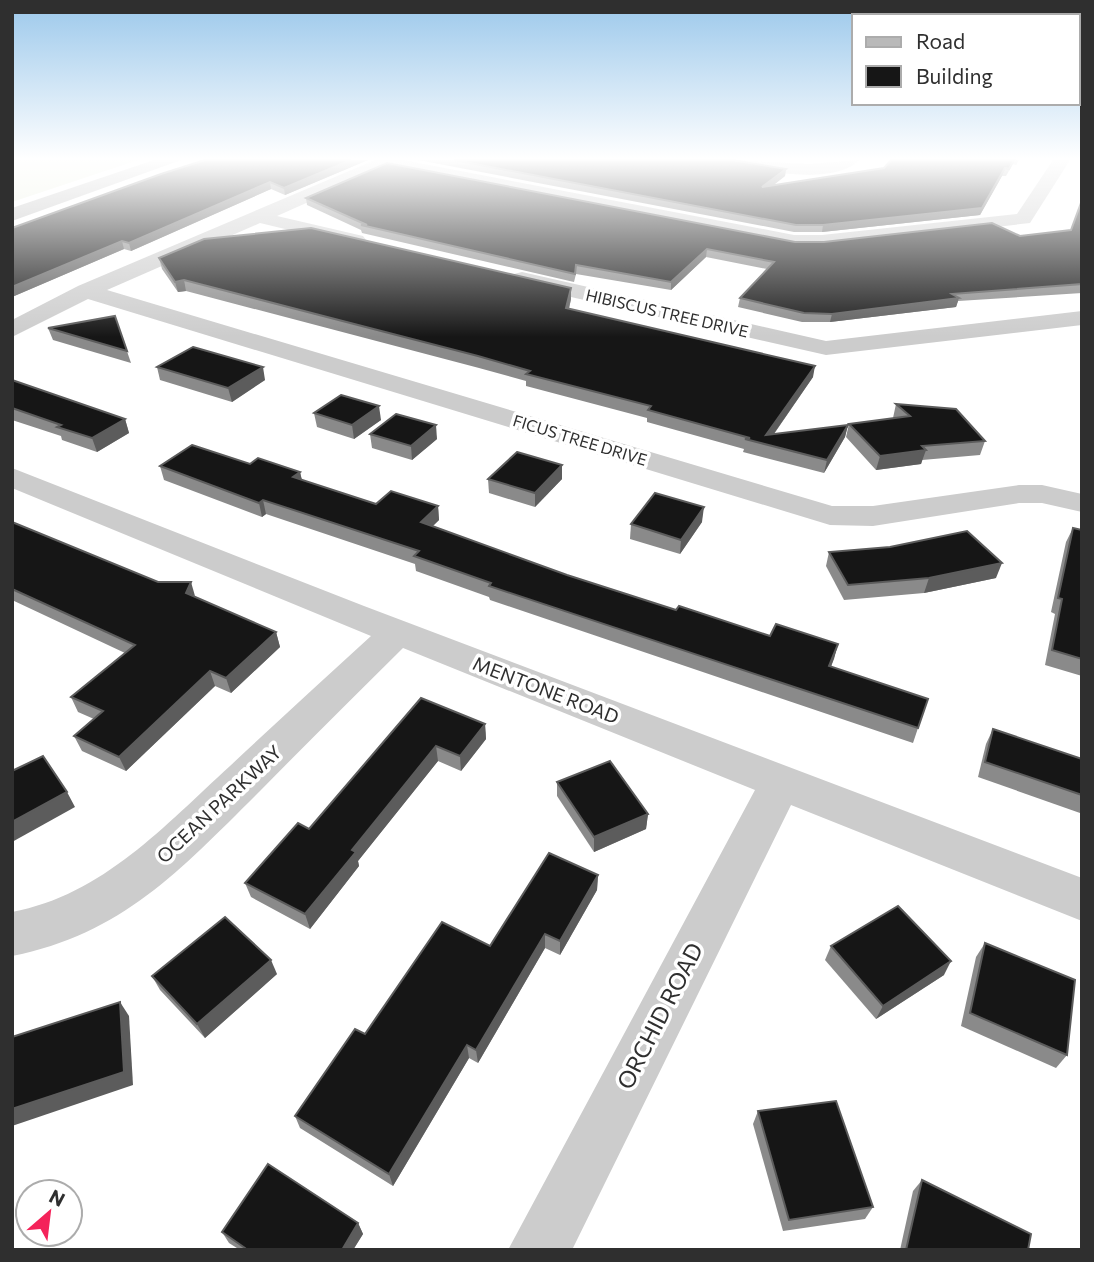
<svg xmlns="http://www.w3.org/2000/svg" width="1094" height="1262" viewBox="0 0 1094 1262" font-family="Commissioner,sans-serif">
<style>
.green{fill:#e9eedc}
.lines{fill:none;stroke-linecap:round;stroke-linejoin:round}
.street{fill:#ccc;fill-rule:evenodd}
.secondary{fill:#b9b9b9;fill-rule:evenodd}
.wall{fill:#8a8a8a}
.shaded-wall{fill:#5c5c5c}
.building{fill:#161616;stroke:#5c5c5c;stroke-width:2}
.labels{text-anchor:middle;stroke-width:7;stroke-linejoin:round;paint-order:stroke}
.far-street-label{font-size:16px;fill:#2f2f2f;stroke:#fff}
.street-label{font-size:19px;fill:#2f2f2f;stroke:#fff}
.near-street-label{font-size:23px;fill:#2f2f2f;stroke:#fff}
</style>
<rect width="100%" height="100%" fill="#fff"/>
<!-- green -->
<polygon class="green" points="12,160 138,160 12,202"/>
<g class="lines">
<!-- street -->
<g class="street">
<polygon points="375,160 403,160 794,235 822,235 1017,214 1053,160 1070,160 1030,223 822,247 794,247 387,167 277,216 363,236 366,240 363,244 356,246 260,223 107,290 832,506 873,506 1019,485 1042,485 1082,494 1082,512 1042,503 1019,503 873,526 830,525 88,299 12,337 12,320 78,286"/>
<path d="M726 160 810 164 859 160C835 186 759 171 728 164Z"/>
<polygon points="522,272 826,341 1082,311 1082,325 826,355 514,284 511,279 514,274"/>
<path d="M12 468 364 606 1082 878V921L791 805 572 1250H508L755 790 403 648C355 696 307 743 260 791 183 867 124 934 12 956V912C103 895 165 825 230 766 277 722 324 679 371 636L12 488Z"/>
</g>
<!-- secondary -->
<polygon class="secondary" points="154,160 181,160 12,221 12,208"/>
</g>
<!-- wall -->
<g class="wall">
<polygon points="205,160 368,160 285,195 271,189 131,251 124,249 12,297"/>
<polygon points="418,160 732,160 786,169 785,176 772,186 884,168 891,160 1019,160 1016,165 1013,164 1006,176 1002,176 980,215 822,232 794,232"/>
<polygon points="306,198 795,242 1020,236 1071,230 1082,200 1082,293 958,301 956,307 830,322 802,322 738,307 740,298 767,269 706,257 671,290 576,274 574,282 362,233 361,230 307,205"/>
<polygon points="159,258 571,299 569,309 813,377 774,434 848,425 845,437 824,473 743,452 744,449 647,422 647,418 526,386 526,381 479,368 186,291 178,292 162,269"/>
<polygon points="115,316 131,363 53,340 48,328"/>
<polygon points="157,367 265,380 232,402 160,380"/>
<polygon points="12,380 125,419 129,433 97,452 62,440 61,436 12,420"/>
<polygon points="896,404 985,441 980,455 922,460 921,464 876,470 846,437 849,424 893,418"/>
<polygon points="314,413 381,420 354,439 317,427"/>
<polygon points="370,434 437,439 412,460 372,448"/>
<polygon points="250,464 300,472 302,480 376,504 438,506 439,520 433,526 567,575 676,610 770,636 838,644 831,667 918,728 913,743 490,600 489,597 416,571 415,564 266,514 262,517 164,480 160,466"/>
<polygon points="488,479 562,479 535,507 489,493"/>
<polygon points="12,522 195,597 276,632 280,647 231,693 215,686 126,771 82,751 74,736 94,719 78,712 71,697 125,653 12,600"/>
<polygon points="702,522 680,554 630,539 631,524"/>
<polygon points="1073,528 1082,530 1082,676 1045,665 1055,614 1051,612 1066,542"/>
<polygon points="829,552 996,578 924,593 844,600 826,566"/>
<polygon points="421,698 485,724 486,739 461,771 438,761 358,861 359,866 310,929 251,897 245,883 309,829"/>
<polygon points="993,729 1082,759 1082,809 1080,813 978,777 986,744"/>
<polygon points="557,782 648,814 646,829 594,852 557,796"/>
<polygon points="598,875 597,890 560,955 545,948 478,1063 469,1058 393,1186 300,1128 295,1116 365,1034 490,946"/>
<polygon points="985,943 1067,1055 1056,1068 961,1026 976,957"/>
<polygon points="831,946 944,975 876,1019 825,960"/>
<polygon points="277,974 205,1038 160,990 152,976"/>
<polygon points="758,1111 873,1207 865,1219 783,1231 753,1124"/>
<polygon points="922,1180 1028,1250 900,1250 913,1191"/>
<polygon points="358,1223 363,1234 353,1250 240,1250 229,1243 222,1232"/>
</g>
<!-- shaded-wall -->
<g class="shaded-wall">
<polygon points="351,160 368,160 285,195 284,188"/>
<polygon points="1005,168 1002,176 980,215 822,232 823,225"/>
<polygon points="786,169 785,176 761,195 762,187"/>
<polygon points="270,182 271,189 131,251 129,243"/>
<polygon points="122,241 124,249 12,297 12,287"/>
<polygon points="707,249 706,257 671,290 671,282"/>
<polygon points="184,280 186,291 178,292 175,282"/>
<polygon points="571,288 571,299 566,320 566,308"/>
<polygon points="959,298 956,307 830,322 832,314"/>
<polygon points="815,366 813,377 766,445 766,435"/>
<polygon points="263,367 265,380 232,402 228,388"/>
<polygon points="379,406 381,420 354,439 352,425"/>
<polygon points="125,419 129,433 97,452 92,438"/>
<polygon points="436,425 437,439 412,460 411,446"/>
<polygon points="848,425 845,437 824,473 827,460"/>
<polygon points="926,450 921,464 876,470 880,456"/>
<polygon points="562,465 562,479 535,507 535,493"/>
<polygon points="300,472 303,486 293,477"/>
<polygon points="263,500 266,514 262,517 259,503"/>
<polygon points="438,506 439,520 422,536 421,522"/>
<polygon points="704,507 702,522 680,554 681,540"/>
<polygon points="1002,563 996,578 924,593 929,578"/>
<polygon points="191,582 195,596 186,593"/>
<polygon points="276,632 280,647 231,693 226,678"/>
<polygon points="838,644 834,659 825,681 829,666"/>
<polygon points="210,671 215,686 126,771 119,757"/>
<polygon points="485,724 486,739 461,771 460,756"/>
<polygon points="436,746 438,761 358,861 359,866 310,929 305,914 352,850"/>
<polygon points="67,792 75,807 12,842 12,822"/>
<polygon points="648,814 646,829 594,852 594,837"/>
<polygon points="598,875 597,890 560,955 560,941"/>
<polygon points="545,934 545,948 478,1063 476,1050"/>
<polygon points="271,960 277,974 205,1038 197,1024"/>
<polygon points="951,961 944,975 876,1019 883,1006"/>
<polygon points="120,1002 129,1016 133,1085 12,1126 12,1109"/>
<polygon points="467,1045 469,1058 393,1186 389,1174"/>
<polygon points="358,1223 363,1234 353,1250 342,1250"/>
</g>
<!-- building -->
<g class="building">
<polygon points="205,160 351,160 284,188 270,182 129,243 122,241 12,287 12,228 161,174"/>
<polygon points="454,160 732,160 786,169 762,187 884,168 891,160 1014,160 1009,169 1005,168 982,208 823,225 796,225"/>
<polygon points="387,163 795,242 824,242 992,223 1020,236 1071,230 1082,200 1082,284 952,294 959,298 832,314 804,313 740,298 774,262 707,249 671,282 576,265 575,274 361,225 367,225 306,198"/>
<polygon points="311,228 571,288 566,308 815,366 766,435 848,425 827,460 745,439 750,438 648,410 651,406 526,374 530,371 478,356 184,280 175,282 159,258 204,239"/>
<polygon points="115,316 127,351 48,328"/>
<polygon points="193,347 263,367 228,388 157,367"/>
<polygon points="12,380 125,419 92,438 57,427 61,425 12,408"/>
<polygon points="341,395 379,406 352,425 314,413"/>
<polygon points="896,404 956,409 985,441 922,446 926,450 880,456 849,424 910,416"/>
<polygon points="396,414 436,425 411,446 370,434"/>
<polygon points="192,445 250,464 258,458 300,472 293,477 376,504 391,491 438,506 421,522 567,575 676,610 679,606 770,636 776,624 838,644 829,666 928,699 918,728 489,586 491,583 414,556 419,551 263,500 259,503 160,466"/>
<polygon points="517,452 562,465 535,493 488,479"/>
<polygon points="655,493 704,507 681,540 631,524"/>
<polygon points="12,522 158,582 191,582 186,593 276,632 226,678 210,671 119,757 74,736 103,711 71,697 135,645 12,589"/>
<polygon points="1073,528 1082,530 1082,659 1052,650 1062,599 1058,598"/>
<polygon points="967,531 1002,563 929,578 848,585 829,552 890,547"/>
<polygon points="421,698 485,724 460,756 436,746 352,850 356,852 305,914 245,883 298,823 309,829"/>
<polygon points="993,729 1082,759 1082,795 985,762"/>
<polygon points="43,756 67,792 12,822 12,771"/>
<polygon points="610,761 648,814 594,837 557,782"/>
<polygon points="549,853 598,875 560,941 545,934 476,1050 467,1045 389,1174 295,1116 355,1029 365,1034 442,922 490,946"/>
<polygon points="898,906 951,961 883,1006 831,946"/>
<polygon points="225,917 271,960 197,1024 152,976"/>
<polygon points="985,943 1075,980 1067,1055 970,1013"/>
<polygon points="120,1002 124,1072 12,1109 12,1037"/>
<polygon points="836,1101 873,1207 789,1220 758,1111"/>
<polygon points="268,1164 358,1223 342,1250 244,1250 245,1248 222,1232"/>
<polygon points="922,1180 1031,1234 1028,1250 906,1250"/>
</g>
<!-- sky -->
<linearGradient id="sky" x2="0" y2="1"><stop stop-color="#9bc8eb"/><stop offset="0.47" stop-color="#fff"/><stop offset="1" stop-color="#fff" stop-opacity="0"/></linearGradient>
<rect width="1094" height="337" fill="url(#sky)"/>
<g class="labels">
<!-- far-street labels -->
<g class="far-street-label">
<text transform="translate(667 313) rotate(13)" y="6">HIBISCUS TREE DRIVE</text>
<text transform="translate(580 440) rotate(17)" y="6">FICUS TREE DRIVE</text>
</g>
<!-- street labels -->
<g class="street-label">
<text transform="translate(546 690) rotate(21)" y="7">MENTONE ROAD</text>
<text transform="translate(219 804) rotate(-43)" y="7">OCEAN PARKWAY</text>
</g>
<!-- near-street labels -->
<g class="near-street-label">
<text transform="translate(660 1016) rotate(-63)" y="8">ORCHID ROAD</text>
</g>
</g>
<!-- border -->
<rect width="1094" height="1262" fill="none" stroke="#2f2f2f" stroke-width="28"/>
<!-- legend -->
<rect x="852" y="14" width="228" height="91" fill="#ffffff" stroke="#acacac" stroke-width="2"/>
<rect x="866" y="37" width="35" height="10" fill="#b9b9b9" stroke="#acacac" stroke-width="2"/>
<text x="916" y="49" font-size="21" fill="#2f2f2f">Road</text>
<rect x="866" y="66" width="35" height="21" fill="#161616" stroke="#acacac" stroke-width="2"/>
<text x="916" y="84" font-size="21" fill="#2f2f2f">Building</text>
<!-- north arrow -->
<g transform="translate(49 1213) rotate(28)"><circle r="33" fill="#ffffff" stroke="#acacac" stroke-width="2"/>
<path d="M0-5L12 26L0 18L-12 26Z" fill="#f4235a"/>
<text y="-10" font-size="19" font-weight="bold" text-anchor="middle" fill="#2f2f2f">N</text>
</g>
</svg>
